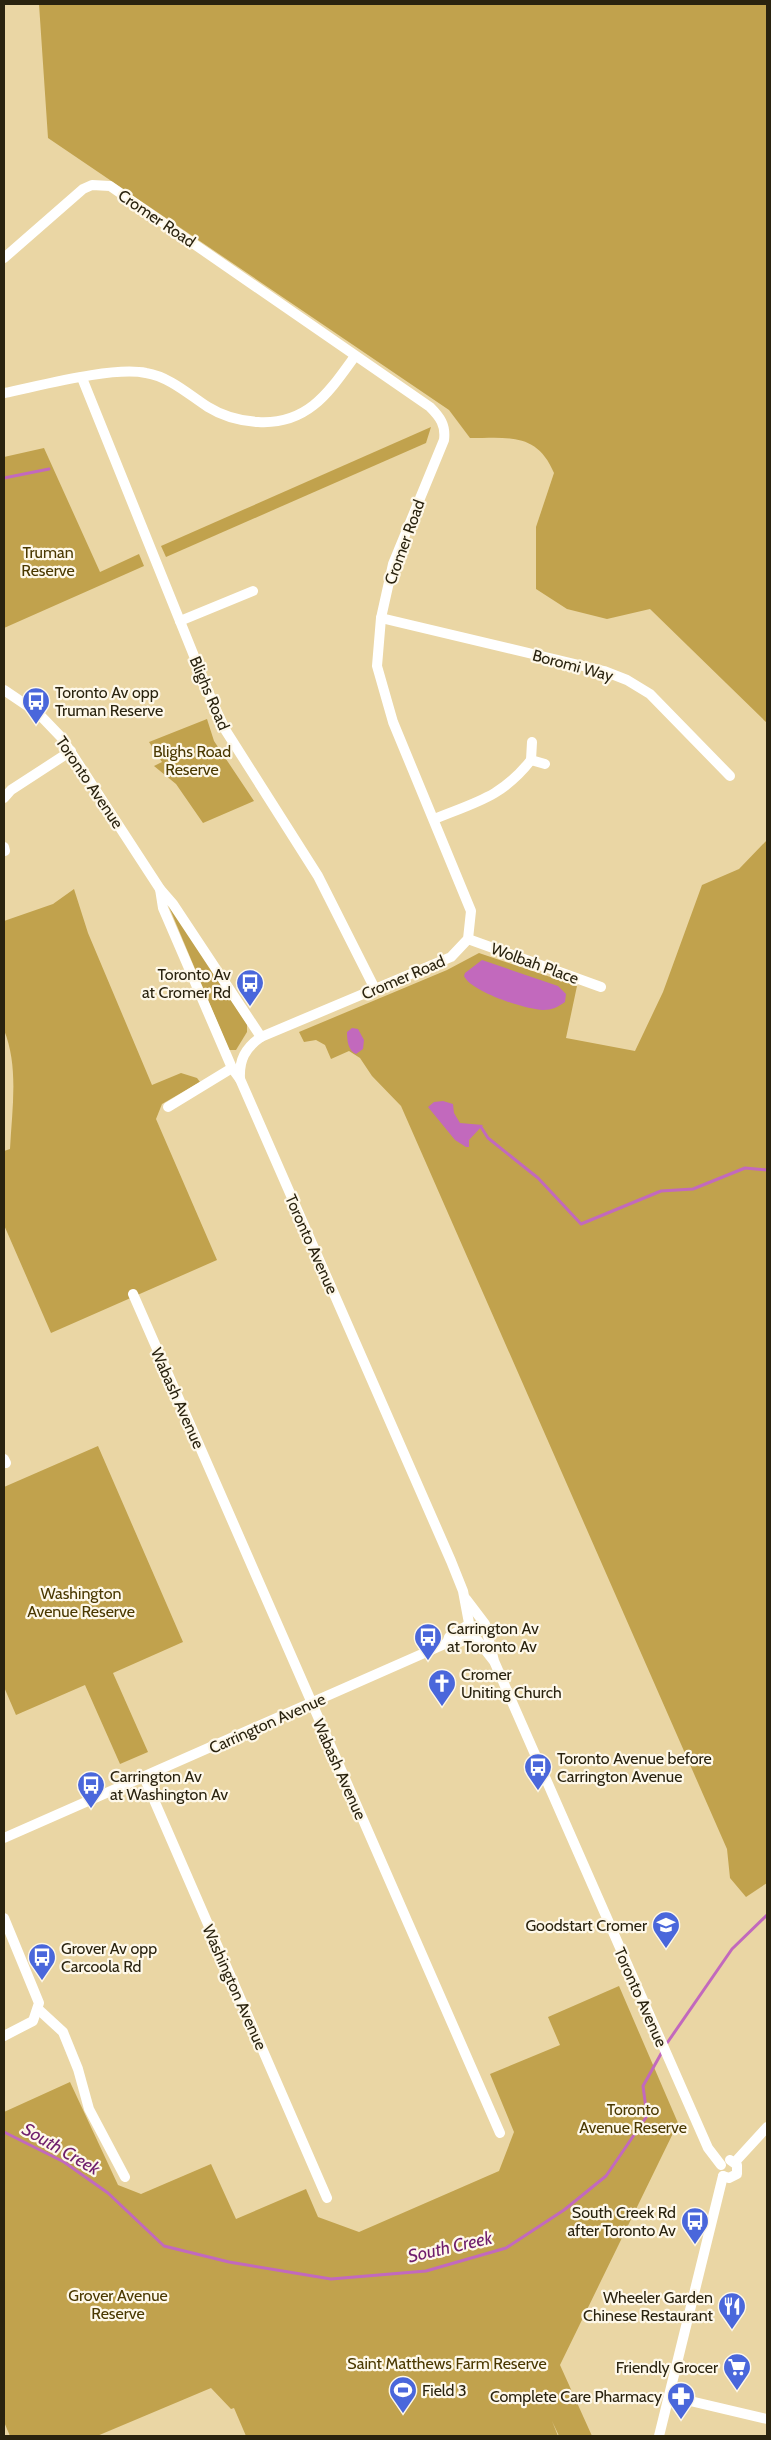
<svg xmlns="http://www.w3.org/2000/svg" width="771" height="2440" viewBox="0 0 771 2440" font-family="Cabin,sans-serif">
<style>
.green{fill:#c1a24d}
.water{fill:#c269bd}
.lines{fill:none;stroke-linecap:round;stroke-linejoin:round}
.stream{stroke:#c269bd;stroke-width:3}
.minor{stroke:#fff;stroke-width:10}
.labels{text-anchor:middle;stroke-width:4.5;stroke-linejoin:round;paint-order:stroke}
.street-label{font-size:16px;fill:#2a230f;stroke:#fef8e9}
.park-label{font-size:16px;fill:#4a3800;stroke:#fef8e9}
.poi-label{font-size:16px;fill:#2a230f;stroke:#fef8e9;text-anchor:start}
.water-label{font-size:18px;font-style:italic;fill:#6f1d6c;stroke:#fef8e9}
</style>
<rect width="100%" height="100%" fill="#ead6a4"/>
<!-- green -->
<g class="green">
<path d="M39 4H767V723L650 609 607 619 567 609 536 589V527L554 473C537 432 508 438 470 438L449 410 48 138Z"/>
<polygon points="431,427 426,443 166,557 161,546"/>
<polygon points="44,448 100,572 139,554 144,566 4,628 4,457"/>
<polygon points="207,719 214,741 254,801 203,823 176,784 154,766 162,762 149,742"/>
<polygon points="767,840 767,1883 746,1897 730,1878 727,1849 401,1106 372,1076 360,1058 349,1051 331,1059 325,1045 316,1040 304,1042 299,1032 447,970 479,953 577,986 566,1038 635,1051 663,992 702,885 739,869"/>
<path d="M74 889 88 933 152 1085 181 1073 197 1078 200 1082 162 1104 156 1119 217 1260 51 1333 4 1225V1151L10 1149C12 1109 19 1067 4 1030V921L53 904Z"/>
<polygon points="167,902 247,1024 247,1032 236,1050 229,1050"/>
<polygon points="98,1446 183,1642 113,1673 148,1752 120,1764 85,1685 16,1715 4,1687 4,1487"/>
<polygon points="619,1986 678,2123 560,2365 592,2436 559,2436 552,2421 558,2436 246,2436 234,2408 231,2409 211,2388 97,2436 10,2436 4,2422 4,2112 70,2082 118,2185 141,2194 211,2164 236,2219 306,2189 318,2217 359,2232 499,2171 514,2132 490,2074 560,2045 548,2017"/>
</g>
<!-- water -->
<g class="water">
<path d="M482 960 558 986 566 994 565 1002C558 1007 552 1010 543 1010 527 1010 471 992 464 976L465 973Z"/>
<path d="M352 1028 358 1029 364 1040 363 1049 356 1054C348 1051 347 1040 347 1032Z"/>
<polygon points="443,1101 453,1104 454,1113 460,1123 483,1125 469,1140 469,1147 466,1147 455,1140 428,1107 434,1102"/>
</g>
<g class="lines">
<!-- stream -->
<g class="stream">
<polyline points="4,478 49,469"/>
<polyline points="481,1127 488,1138 538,1178 581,1224 661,1191 693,1189 745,1168 767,1170"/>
<polyline points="665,2046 732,1949 767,1915"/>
<polyline points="4,2132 64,2162 108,2193 164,2246 229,2262 331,2279 426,2271 506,2248 564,2210 606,2176 647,2116 643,2086 662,2052"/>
</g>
<!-- minor -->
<g class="minor">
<path d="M4 258 83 189 92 185 110 186 430 407C440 417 446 425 444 440L393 564 381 618 377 666 393 722 471 911 468 939 451 957 261 1037C245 1048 239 1060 240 1079"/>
<polyline points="82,378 215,708 226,731 318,876 375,989"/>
<path d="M4 393C39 386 113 366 146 373 170 377 188 394 208 407 224 417 240 421 258 422 308 425 329 392 355 356"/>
<polyline points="381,618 604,671 627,680 650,694 730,776"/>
<polyline points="180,621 253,591"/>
<polyline points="4,690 38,713 61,737 160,889 173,904 261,1037"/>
<polyline points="531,760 545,764"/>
<polyline points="4,798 11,790 71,751"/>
<path d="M434 819C476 802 502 797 531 760L532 742"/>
<polyline points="4,847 5,851"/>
<polyline points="160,889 163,908 232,1068 240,1079 451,1561 463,1591 469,1623"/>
<polyline points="468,939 601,987"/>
<polyline points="168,1107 232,1068"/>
<polyline points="133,1294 500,2133"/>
<polyline points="4,1459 6,1463"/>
<polyline points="466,1599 485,1624 494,1661 708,2148 721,2165"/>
<polyline points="475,1637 493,1660"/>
<polyline points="447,1643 449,1637 468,1625"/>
<polyline points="144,1777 327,2198"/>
<polyline points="4,1838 447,1643 453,1644 473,1637"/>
<polyline points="4,1918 39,2003 33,2021 4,2036"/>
<polyline points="38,2009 63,2032 78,2069 89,2109 125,2177"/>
<polyline points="735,2162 767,2127"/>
<polyline points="723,2176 729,2178 737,2174 737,2165 730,2160"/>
<polyline points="669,2396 767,2419"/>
<polyline points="659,2436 723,2176"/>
</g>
</g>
<!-- icons -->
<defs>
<g id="bus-pin" transform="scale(1.4375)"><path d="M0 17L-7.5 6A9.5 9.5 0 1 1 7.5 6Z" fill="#4a67db" stroke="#fef8e9"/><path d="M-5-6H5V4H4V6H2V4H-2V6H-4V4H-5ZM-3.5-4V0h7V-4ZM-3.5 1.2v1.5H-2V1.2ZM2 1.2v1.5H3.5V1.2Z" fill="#fff"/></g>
<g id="church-pin" transform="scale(1.4375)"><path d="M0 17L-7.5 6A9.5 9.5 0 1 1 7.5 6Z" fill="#4a67db" stroke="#fef8e9"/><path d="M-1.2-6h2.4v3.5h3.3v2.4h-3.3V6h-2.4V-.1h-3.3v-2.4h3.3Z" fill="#fff"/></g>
<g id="school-pin" transform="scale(1.4375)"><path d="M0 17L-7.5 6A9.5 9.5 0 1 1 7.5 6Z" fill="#4a67db" stroke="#fef8e9"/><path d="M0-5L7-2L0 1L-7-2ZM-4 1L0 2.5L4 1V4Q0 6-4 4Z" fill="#fff"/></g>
<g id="restaurant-pin" transform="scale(1.4375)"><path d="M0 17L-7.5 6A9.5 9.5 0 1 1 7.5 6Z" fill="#4a67db" stroke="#fef8e9"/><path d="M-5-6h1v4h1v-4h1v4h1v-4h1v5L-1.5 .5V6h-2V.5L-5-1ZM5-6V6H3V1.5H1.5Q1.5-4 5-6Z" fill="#fff"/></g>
<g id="supermarket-pin" transform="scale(1.4375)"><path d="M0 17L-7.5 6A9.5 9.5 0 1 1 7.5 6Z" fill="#4a67db" stroke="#fef8e9"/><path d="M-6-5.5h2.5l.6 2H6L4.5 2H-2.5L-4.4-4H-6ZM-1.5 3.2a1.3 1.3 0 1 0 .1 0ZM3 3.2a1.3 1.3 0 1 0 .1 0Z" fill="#fff"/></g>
<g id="stadium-pin" transform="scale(1.4375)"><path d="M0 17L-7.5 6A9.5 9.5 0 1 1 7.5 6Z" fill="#4a67db" stroke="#fef8e9"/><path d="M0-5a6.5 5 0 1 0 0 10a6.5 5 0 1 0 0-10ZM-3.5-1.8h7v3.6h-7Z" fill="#fff"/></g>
<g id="pharmacy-pin" transform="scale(1.4375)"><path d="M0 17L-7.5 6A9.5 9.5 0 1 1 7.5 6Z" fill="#4a67db" stroke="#fef8e9"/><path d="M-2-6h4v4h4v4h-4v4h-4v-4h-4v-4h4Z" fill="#fff"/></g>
</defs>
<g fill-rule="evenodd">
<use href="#bus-pin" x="36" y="701"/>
<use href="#bus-pin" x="250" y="983"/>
<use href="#bus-pin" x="428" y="1637"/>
<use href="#church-pin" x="442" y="1683"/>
<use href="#bus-pin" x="538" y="1767"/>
<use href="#bus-pin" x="91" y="1785"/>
<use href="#school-pin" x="666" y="1925"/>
<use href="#bus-pin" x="42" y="1957"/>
<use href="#bus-pin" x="695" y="2221"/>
<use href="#restaurant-pin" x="732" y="2306"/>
<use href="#supermarket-pin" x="737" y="2367"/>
<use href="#stadium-pin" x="403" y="2390"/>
<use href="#pharmacy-pin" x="681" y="2396"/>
</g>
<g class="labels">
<!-- street labels -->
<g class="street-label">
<text transform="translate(157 218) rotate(34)" y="6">Cromer Road</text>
<text transform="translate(404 542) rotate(-70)" y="6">Cromer Road</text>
<text transform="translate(573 665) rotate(15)" y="6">Boromi Way</text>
<text transform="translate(210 693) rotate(67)" y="6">Blighs Road</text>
<text transform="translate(90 782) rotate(56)" y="6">Toronto Avenue</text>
<text transform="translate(535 963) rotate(20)" y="6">Wolbah Place</text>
<text transform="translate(403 977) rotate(-23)" y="6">Cromer Road</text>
<text transform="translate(312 1244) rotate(66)" y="6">Toronto Avenue</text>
<text transform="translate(178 1398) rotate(66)" y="6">Wabash Avenue</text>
<text transform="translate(267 1723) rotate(-24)" y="6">Carrington Avenue</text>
<text transform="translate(340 1769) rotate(66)" y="6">Wabash Avenue</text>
<text transform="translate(235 1987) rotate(66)" y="6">Washington Avenue</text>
<text transform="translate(641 1997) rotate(66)" y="6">Toronto Avenue</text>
</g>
<!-- park labels -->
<g class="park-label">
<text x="48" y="558">Truman<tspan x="48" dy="18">Reserve</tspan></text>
<text x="192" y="757">Blighs Road<tspan x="192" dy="18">Reserve</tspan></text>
<text x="81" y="1599">Washington<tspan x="81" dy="18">Avenue Reserve</tspan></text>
<text x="633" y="2115">Toronto<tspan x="633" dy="18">Avenue Reserve</tspan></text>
<text x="118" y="2301">Grover Avenue<tspan x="118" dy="18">Reserve</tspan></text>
<text x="447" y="2369">Saint Matthews Farm Reserve</text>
</g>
<!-- poi labels -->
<g class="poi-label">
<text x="55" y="698">Toronto Av opp<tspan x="55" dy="18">Truman Reserve</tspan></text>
<text x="231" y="980" text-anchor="end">Toronto Av<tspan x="231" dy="18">at Cromer Rd</tspan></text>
<text x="447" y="1634">Carrington Av<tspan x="447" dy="18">at Toronto Av</tspan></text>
<text x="461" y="1680">Cromer<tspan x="461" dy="18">Uniting Church</tspan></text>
<text x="557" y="1764">Toronto Avenue before<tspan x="557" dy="18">Carrington Avenue</tspan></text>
<text x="110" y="1782">Carrington Av<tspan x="110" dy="18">at Washington Av</tspan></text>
<text x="647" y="1931" text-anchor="end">Goodstart Cromer</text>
<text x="61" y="1954">Grover Av opp<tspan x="61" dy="18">Carcoola Rd</tspan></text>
<text x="676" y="2218" text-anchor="end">South Creek Rd<tspan x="676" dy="18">after Toronto Av</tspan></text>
<text x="713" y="2303" text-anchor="end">Wheeler Garden<tspan x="713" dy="18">Chinese Restaurant</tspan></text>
<text x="718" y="2373" text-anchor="end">Friendly Grocer</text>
<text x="422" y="2396">Field 3</text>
<text x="662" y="2402" text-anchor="end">Complete Care Pharmacy</text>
</g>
<!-- water labels -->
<g class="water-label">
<text transform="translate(61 2149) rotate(30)" y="6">South Creek</text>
<text transform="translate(450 2247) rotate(-13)" y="6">South Creek</text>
</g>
</g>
<!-- border -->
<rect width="771" height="2440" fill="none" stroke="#2a230f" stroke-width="10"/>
</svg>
